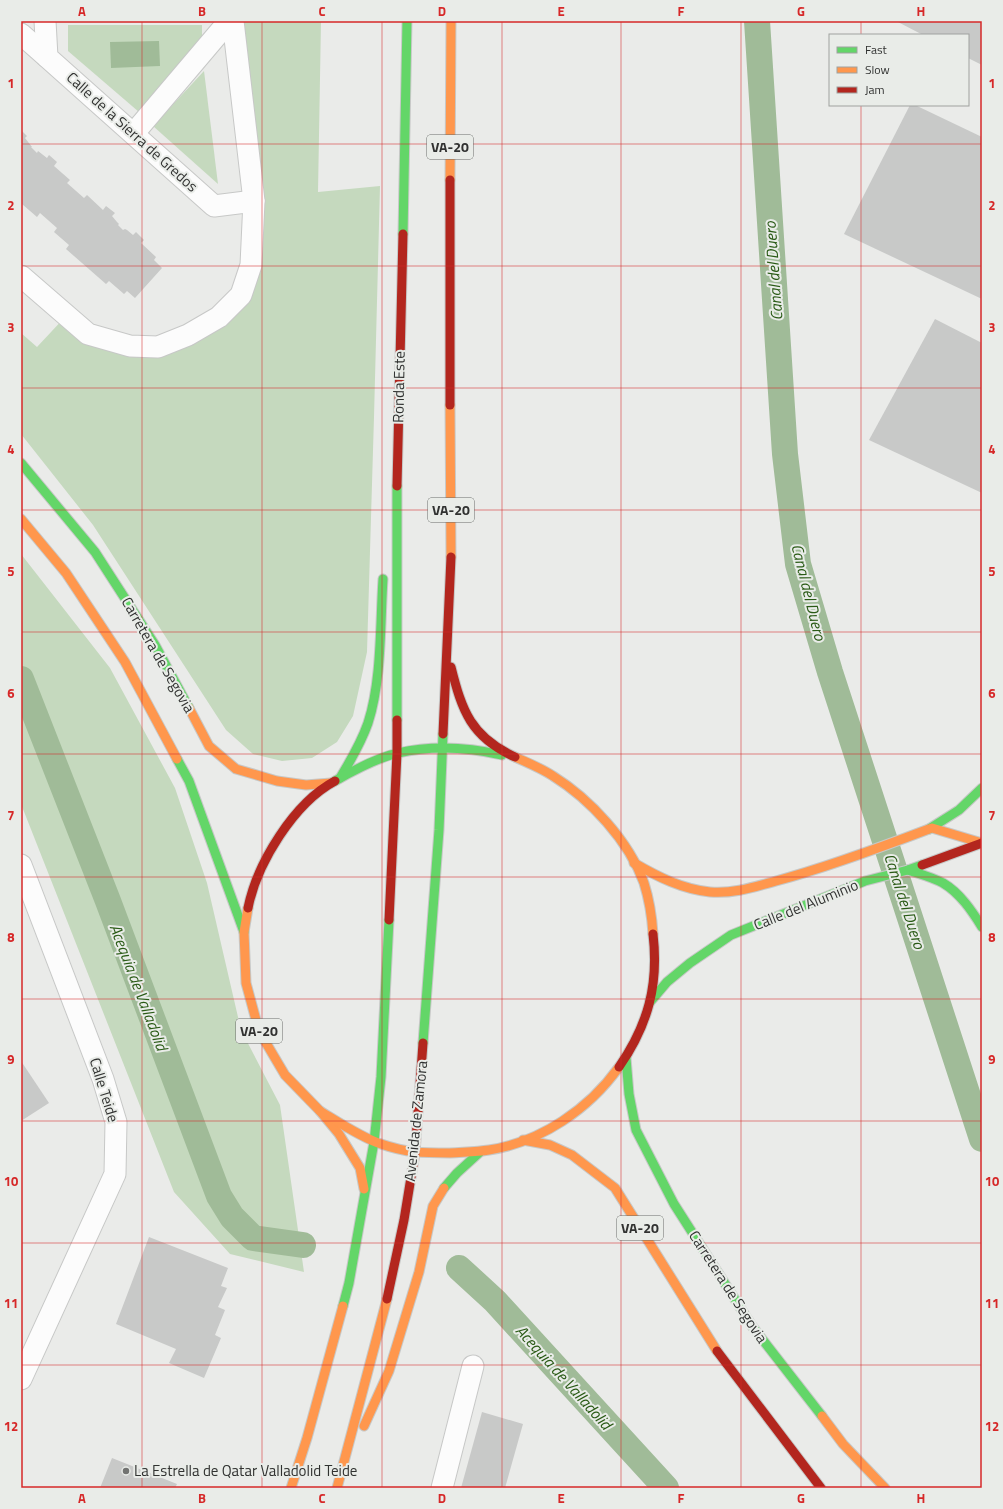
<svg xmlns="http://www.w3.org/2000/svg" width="1003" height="1509" viewBox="0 0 1003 1509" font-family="'Titillium Web',sans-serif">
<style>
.green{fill:#c5d9be}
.water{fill:#a0bb98}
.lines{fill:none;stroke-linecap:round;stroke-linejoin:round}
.canal{stroke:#a0bb98;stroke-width:26}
.building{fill:#c8c9c8}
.street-casing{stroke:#c7c8c7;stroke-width:23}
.fast-casing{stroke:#c7c8c7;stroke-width:11}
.slow-casing{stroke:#c7c8c7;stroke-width:11}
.jam-casing{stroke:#c7c8c7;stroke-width:11}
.street{stroke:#fcfcfc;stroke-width:21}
.fast{stroke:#63d668;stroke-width:9}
.slow{stroke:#ff974d;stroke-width:9}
.jam{stroke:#b3261e;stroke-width:9}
.grid{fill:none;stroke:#d62828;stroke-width:1;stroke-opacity:0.55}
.poi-dot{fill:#727371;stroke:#e9ece8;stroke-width:1.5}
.labels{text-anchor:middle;stroke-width:4;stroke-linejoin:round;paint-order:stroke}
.shield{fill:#e9ece8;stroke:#686a68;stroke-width:1}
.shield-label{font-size:14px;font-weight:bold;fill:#313231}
.street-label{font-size:15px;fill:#313231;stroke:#e9ece8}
.poi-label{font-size:15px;fill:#313231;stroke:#e9ece8;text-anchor:start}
.water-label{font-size:16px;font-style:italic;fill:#295a15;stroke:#e9ece8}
.neatline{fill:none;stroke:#d62828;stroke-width:1.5}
.grid-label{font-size:13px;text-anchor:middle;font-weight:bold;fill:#d62828}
</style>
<rect width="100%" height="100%" fill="#eaebe9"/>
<!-- green -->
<g class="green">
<polygon points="233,21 321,21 318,192 380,186 374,417 367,652 353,716 337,742 312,758 282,761 253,754 226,730 93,525 21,434 21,333 37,347 66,316 130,346 219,317 251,265"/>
<polygon points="68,25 202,25 202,40 139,112 68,51"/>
<polygon points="204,71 218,184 153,126"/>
<polygon points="21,554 110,668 175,788 207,883 241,1030 280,1105 304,1272 230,1254 174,1192 21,804"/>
</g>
<!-- water -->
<polygon class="water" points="159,41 160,66 111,68 110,42"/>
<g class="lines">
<!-- canal -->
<g class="canal">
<polyline points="757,21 785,454 798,564 830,672 982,1139"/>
<polyline points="21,679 108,901 219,1196 232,1217 253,1238 303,1245"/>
<polyline points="459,1268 495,1301 666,1488"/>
</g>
</g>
<!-- building -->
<g class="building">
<polygon points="896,21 982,21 982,65 968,58 968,35 923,35"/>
<polygon points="910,105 915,105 982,137 982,299 844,234"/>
<polygon points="21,130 27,136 25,138 32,147 31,147 37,153 38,151 47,158 49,155 57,162 54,166 70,180 67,183 84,198 87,195 103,210 106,206 115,213 112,216 117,222 119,224 118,225 123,230 125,229 127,230 133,235 136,232 144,240 141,243 156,257 154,260 162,268 135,298 127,291 124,294 109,281 106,284 66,249 69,245 54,232 57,228 40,213 37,217 22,204 21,205"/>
<polygon points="935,319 982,343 982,493 869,440"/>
<polygon points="21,1061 49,1103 21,1121"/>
<polygon points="149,1237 228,1268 221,1286 227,1288 218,1307 225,1310 215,1335 221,1338 204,1378 169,1363 176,1349 116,1324"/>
<polygon points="482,1412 523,1424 505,1488 461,1488"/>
<polygon points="112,1458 177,1484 175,1488 100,1488"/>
</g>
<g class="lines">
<!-- street casing -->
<g class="street-casing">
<g id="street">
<polyline points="45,21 47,57 214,206 254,201"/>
<polyline points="21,34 47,57"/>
<polyline points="134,133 229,21"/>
<polyline points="21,276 88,334 130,346 158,347 188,335 219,317 241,295 251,265 254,201 233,21"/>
<polyline points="21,865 103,1079 116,1122 115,1174 21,1379"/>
<polyline points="442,1488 473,1366"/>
</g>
</g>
<!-- fast casing -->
<g class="fast-casing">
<g id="fast">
<polyline points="403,234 407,21"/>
<polyline points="21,463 95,552 155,645 189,708"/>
<polyline points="397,720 397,486"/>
<polyline points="177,759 189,781 244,932"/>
<path d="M340 778C351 760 361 743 368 723 382 680 380 624 383 579"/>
<path d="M335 781C354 770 376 758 398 753 433 745 467 747 502 755"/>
<polyline points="929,829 959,810 982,788"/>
<path d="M908 870C920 874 932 877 943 883 960 893 972 911 982 927"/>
<polyline points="650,1002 667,982 690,963 731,935 865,881 908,870 922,865"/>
<polyline points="423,1043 439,830 443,734"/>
<polyline points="626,1058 629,1094 636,1130 674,1204 752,1326 822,1416"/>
<polyline points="444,1188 457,1173 480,1152"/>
<polyline points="343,1306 349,1283 374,1142 381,1077 389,920"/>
</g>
</g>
<!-- slow casing -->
<g class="slow-casing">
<g id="slow">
<polyline points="450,180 451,21"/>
<polyline points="450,405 451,557"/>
<polyline points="21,519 66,573 125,662 177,759"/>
<polyline points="189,708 209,746 236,769 277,781 306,785 331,783"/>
<path d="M515 757C528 763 541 768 553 776 590 799 629 841 644 883 649 899 652 917 653 934"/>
<polyline points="932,828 982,843"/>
<path d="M634 863C658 877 682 889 710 892 733 894 754 887 776 881 828 867 879 848 929 829"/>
<polyline points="248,908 244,932 246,983 259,1031 285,1075 320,1111 339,1134 360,1168 364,1189"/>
<path d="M320 1111C338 1122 362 1138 381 1144 407 1153 423 1153 450 1153 463 1152 476 1152 489 1150 541 1142 589 1109 619 1067"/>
<polyline points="523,1140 550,1145 572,1155 615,1188 717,1351"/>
<polyline points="822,1416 843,1444 885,1488"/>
<polyline points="364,1426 389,1371 419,1272 433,1206 444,1188"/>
<polyline points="291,1488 307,1438 343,1306"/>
<polyline points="337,1488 387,1299"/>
</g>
</g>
<!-- jam casing -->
<g class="jam-casing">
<g id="jam">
<polyline points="450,180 450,405"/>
<polyline points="397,486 403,234"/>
<path d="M451 667C462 711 471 737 515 757"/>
<polyline points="443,734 451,557"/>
<polyline points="922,865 982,843"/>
<path d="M248 908C257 863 294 803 335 781"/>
<polyline points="389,920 397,753 397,720"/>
<path d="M619 1067C648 1025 659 985 653 934"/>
<polyline points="387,1299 404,1220 415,1153 423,1043"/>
<polyline points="717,1351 821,1488"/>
</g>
</g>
<!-- street -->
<use href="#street" class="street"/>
<!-- fast -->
<use href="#fast" class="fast"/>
<!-- slow -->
<use href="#slow" class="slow"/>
<!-- jam -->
<use href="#jam" class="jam"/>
</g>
<!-- grid -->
<path class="grid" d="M142 21V1488M262 21V1488M382 21V1488M502 21V1488M621 21V1488M741 21V1488M861 21V35M861 105V1488M21 144H982M21 266H982M21 388H982M21 510H982M21 632H982M21 754H982M21 877H982M21 999H982M21 1121H982M21 1243H982M21 1365H982"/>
<!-- markers -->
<circle class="poi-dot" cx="126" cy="1471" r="4"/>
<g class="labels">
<!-- shield labels -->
<g class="shield">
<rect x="427" y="135" width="46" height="24" rx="3"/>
<rect x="428" y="498" width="46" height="24" rx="3"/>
<rect x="236" y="1019" width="46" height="24" rx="3"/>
<rect x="617" y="1216" width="46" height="24" rx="3"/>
</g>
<g class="shield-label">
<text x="450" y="152">VA-20</text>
<text x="451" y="515">VA-20</text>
<text x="259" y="1036">VA-20</text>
<text x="640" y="1233">VA-20</text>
</g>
<!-- street labels -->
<g class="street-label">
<text transform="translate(132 132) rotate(42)" y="5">Calle de la Sierra de Gredos</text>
<text transform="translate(399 387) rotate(-89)" y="5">Ronda Este</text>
<text transform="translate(158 655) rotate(60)" y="5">Carretera de Segovia</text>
<text transform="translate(806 905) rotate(-22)" y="5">Calle del Aluminio</text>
<text transform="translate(104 1090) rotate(73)" y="5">Calle Teide</text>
<text transform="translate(416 1121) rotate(-84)" y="5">Avenida de Zamora</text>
<text transform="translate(728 1287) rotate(57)" y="5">Carretera de Segovia</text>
</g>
<!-- poi labels -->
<g class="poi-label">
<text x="134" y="1476">La Estrella de Qatar Valladolid Teide</text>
</g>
<!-- water labels -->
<g class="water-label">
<text transform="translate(773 271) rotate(-94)" y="6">Canal del Duero</text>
<text transform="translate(809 592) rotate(76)" y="6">Canal del Duero</text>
<text transform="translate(905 901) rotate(72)" y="6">Canal del Duero</text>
<text transform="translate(139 987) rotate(69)" y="6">Acequia de Valladolid</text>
<text transform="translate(564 1377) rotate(48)" y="6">Acequia de Valladolid</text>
</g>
</g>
<!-- border -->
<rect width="1003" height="1509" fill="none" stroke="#e9ece8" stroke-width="44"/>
<!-- legend -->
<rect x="829" y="34" width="140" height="72" fill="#e9ece8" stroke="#9fa29f"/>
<rect x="837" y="47" width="20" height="6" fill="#63d668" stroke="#9fa29f"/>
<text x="865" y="54" font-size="12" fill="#313231">Fast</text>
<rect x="837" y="67" width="20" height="6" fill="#ff974d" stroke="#9fa29f"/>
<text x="865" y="74" font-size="12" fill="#313231">Slow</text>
<rect x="837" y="87" width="20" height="6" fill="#b3261e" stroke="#9fa29f"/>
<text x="865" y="94" font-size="12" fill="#313231">Jam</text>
<rect x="22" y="22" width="959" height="1465" class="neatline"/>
<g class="grid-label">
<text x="82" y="16">A</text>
<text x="202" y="16">B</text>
<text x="322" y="16">C</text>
<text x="442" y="16">D</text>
<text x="561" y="16">E</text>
<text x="681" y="16">F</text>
<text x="801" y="16">G</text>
<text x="921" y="16">H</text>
<text x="11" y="88">1</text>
<text x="992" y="88">1</text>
<text x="11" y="210">2</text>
<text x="992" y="210">2</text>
<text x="11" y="332">3</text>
<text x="992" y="332">3</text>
<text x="11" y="454">4</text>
<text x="992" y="454">4</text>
<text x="11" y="576">5</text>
<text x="992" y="576">5</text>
<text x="11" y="698">6</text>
<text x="992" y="698">6</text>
<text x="11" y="820">7</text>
<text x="992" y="820">7</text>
<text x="11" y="942">8</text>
<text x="992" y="942">8</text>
<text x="11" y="1064">9</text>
<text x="992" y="1064">9</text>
<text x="11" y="1186">10</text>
<text x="992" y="1186">10</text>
<text x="11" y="1308">11</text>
<text x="992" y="1308">11</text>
<text x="11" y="1431">12</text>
<text x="992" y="1431">12</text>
<text x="82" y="1503">A</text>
<text x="202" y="1503">B</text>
<text x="322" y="1503">C</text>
<text x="442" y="1503">D</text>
<text x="561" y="1503">E</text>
<text x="681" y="1503">F</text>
<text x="801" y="1503">G</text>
<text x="921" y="1503">H</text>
</g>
</svg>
